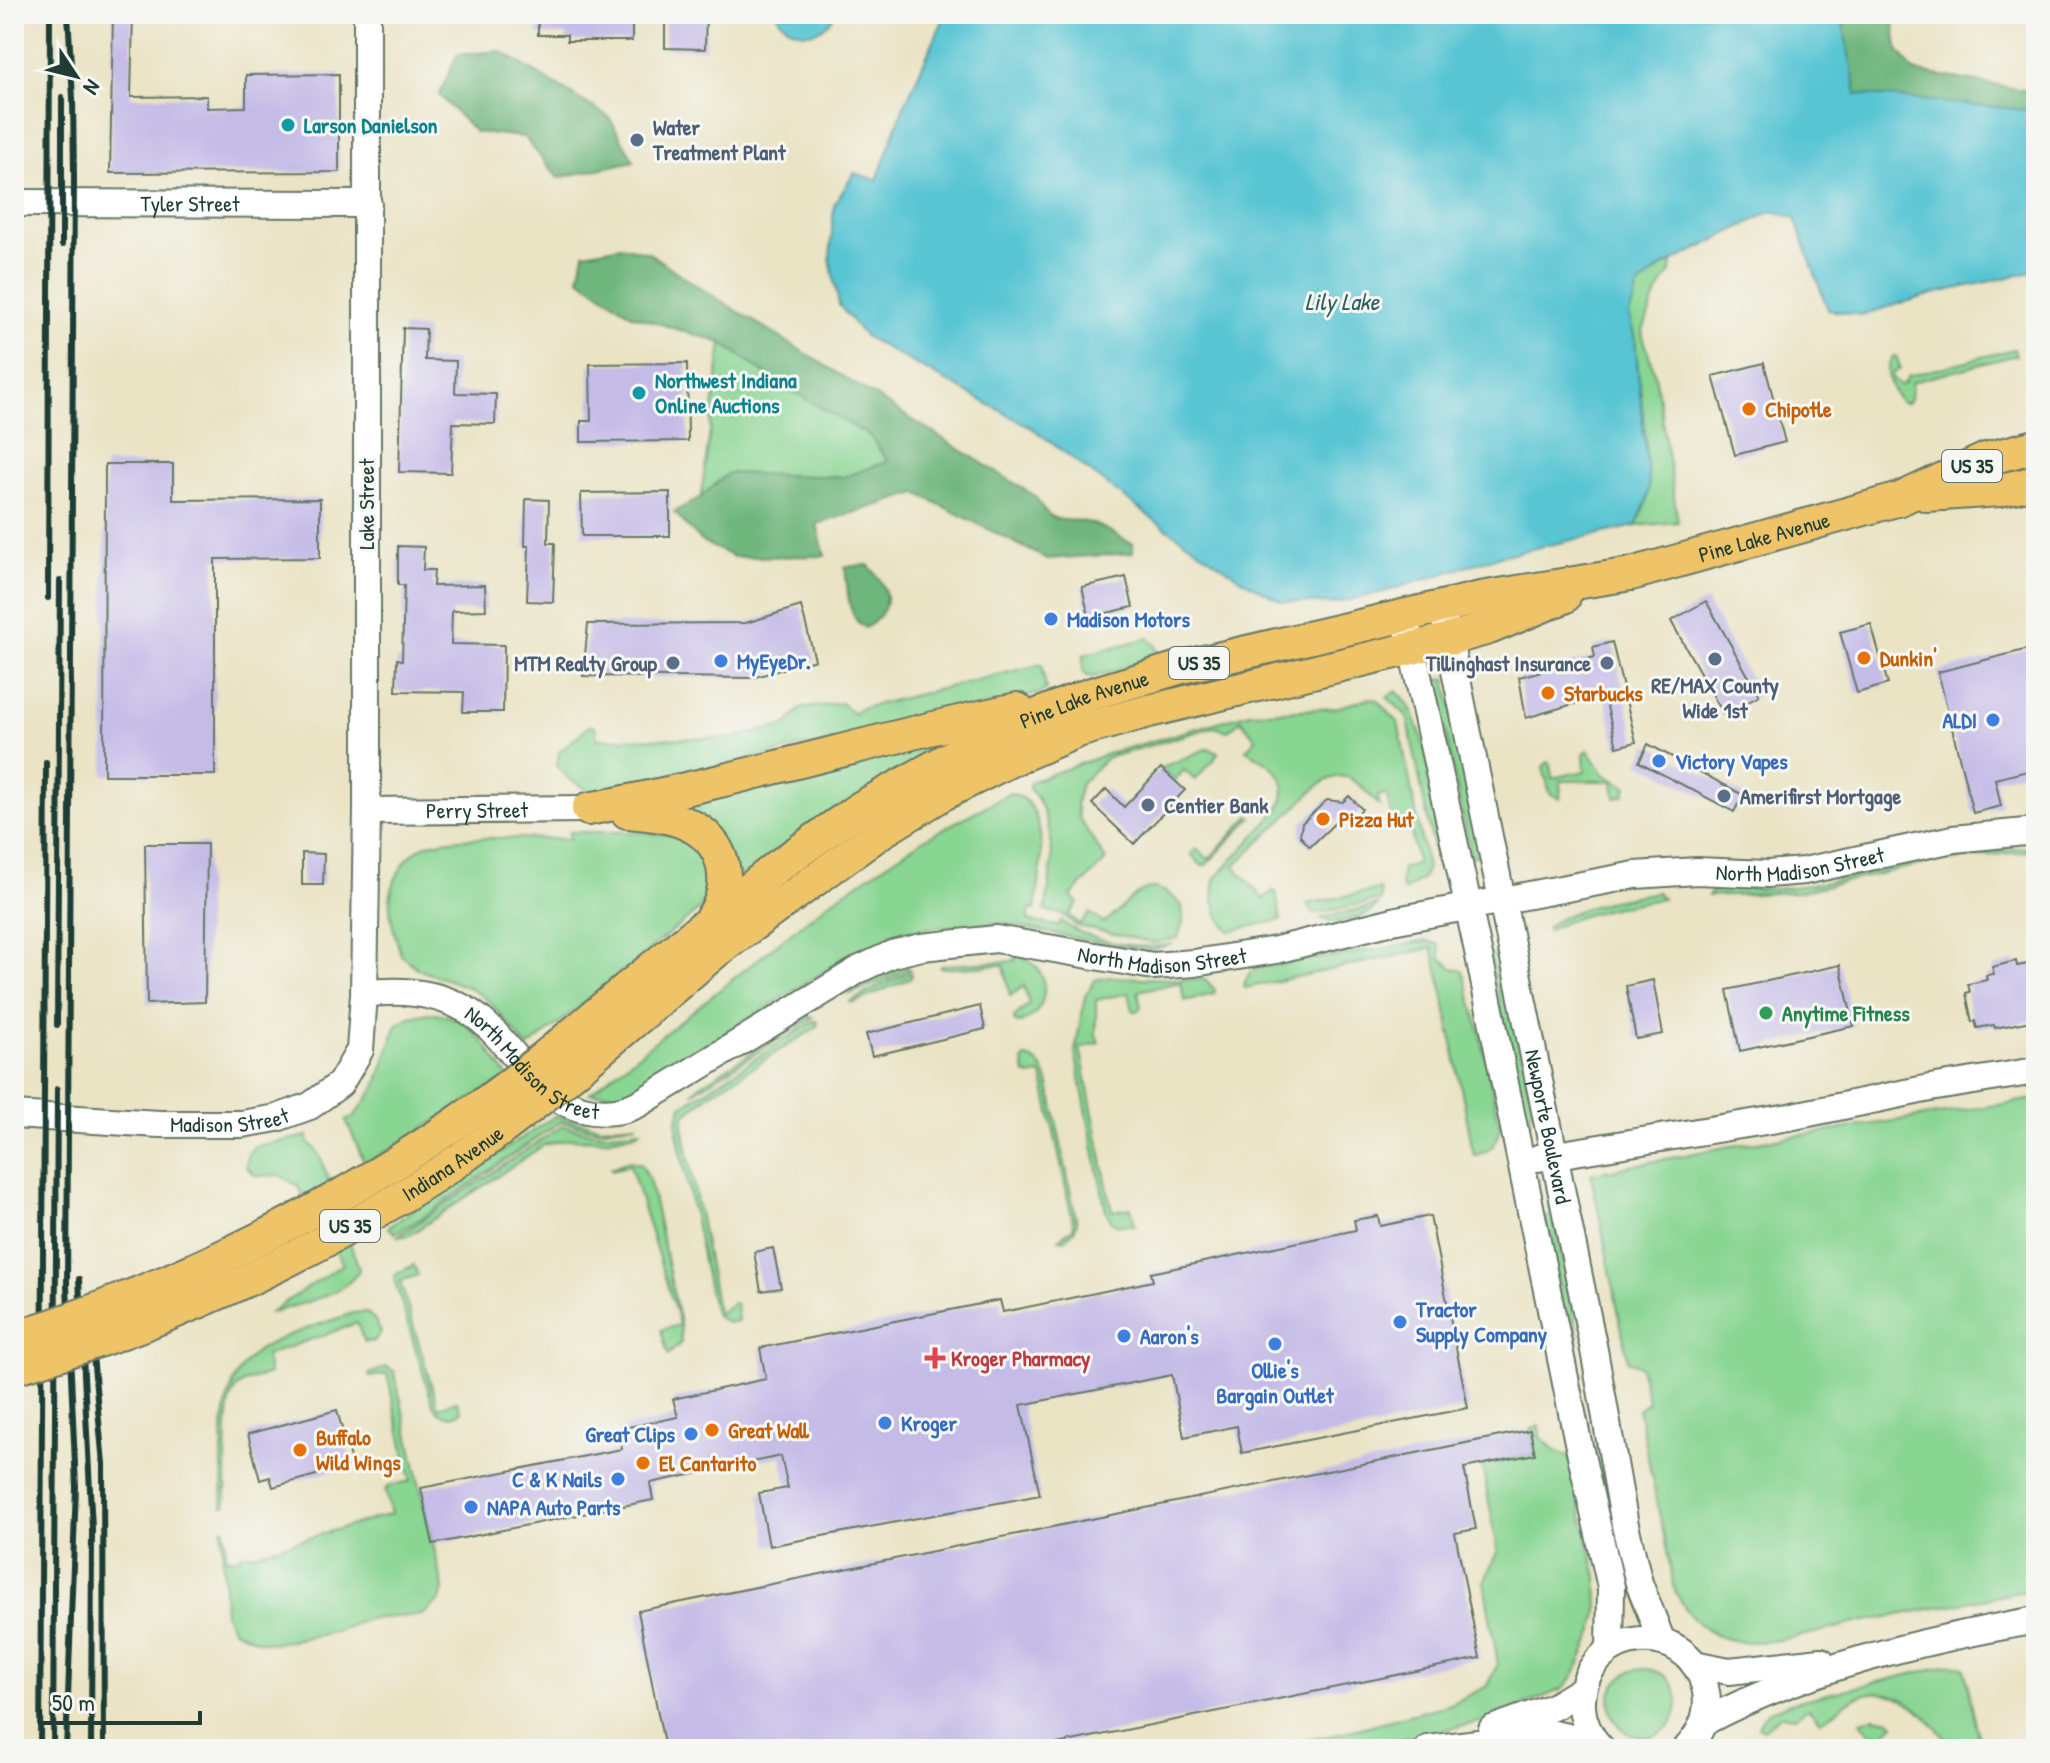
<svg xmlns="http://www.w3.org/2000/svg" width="2050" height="1763" viewBox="0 0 2050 1763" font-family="'Patrick Hand',sans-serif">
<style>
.green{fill:#89d592;stroke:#548963;stroke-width:2}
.forest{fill:#6eb67c;stroke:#467a58;stroke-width:2}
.water{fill:#59c5d3;stroke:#3c8184;stroke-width:2}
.building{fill:#c4bbe7}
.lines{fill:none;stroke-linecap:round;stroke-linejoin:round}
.minor-casing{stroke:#676;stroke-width:30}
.major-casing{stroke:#676;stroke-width:36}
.minor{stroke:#fff;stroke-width:26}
.major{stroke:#efc469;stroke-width:32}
.rail{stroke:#1f3d34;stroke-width:6}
.major-bridge-casing{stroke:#676;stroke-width:36;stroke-linecap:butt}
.major-bridge{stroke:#efc469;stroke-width:32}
.culture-dot{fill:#0f9aa8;stroke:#f6f6f2;stroke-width:3}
.service-dot{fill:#5c6f8a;stroke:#f6f6f2;stroke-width:3}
.food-dot{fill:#e8710a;stroke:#f6f6f2;stroke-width:3}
.shop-dot{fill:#3f7fe0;stroke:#f6f6f2;stroke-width:3}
.leisure-dot{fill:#2e9e5b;stroke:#f6f6f2;stroke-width:3}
.health-dot{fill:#e0444e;stroke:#f6f6f2;stroke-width:3}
.labels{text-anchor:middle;stroke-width:6;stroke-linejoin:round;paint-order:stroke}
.shield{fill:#f6f6f2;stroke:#60746d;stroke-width:2}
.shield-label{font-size:20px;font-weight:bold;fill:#1f3d34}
.culture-label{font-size:22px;font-weight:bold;fill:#0d838f;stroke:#f6f6f2;text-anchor:start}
.service-label{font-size:22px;font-weight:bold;fill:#4e5e75;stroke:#f6f6f2;text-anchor:start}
.street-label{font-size:22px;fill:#1f3d34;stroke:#f6f6f2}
.food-label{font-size:22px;font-weight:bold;fill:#c56008;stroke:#f6f6f2;text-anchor:start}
.shop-label{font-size:22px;font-weight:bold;fill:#366cbe;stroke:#f6f6f2;text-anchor:start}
.leisure-label{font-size:22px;font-weight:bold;fill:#27864d;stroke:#f6f6f2;text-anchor:start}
.health-label{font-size:22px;font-weight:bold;fill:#be3a42;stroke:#f6f6f2;text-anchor:start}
.water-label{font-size:24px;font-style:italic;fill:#2e5f5c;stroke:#f6f6f2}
</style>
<rect width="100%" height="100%" fill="#f6f6f2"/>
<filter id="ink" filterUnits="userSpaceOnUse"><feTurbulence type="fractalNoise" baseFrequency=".0125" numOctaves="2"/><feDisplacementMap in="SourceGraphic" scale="16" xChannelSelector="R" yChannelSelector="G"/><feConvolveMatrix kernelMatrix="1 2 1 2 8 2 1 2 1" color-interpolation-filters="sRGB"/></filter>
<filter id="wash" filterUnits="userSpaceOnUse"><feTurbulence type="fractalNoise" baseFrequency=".006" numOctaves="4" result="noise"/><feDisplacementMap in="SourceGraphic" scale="32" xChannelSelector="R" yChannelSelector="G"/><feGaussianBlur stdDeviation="1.8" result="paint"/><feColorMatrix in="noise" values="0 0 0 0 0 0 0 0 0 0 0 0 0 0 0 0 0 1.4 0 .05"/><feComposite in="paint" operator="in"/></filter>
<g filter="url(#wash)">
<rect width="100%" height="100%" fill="#eae3c4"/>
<!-- green -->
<g class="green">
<polygon points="1672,262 1671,272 1657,293 1642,333 1655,374 1678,522 1636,526 1647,500 1646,444 1635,340 1628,315 1638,287 1660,268"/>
<polygon points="722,343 778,383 870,436 888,462 844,477 728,473 701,497"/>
<path d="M2014 349 2016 355 1912 382 1910 400 1907 403H1901C1891 389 1882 372 1893 357H1897L1900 369 1893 373 1892 379 1900 385 1904 384 1908 376Z"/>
<polygon points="1148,638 1156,646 1156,655 1152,660 1093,677 1087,676 1083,671 1083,655"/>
<path d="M1042 664 1046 689 1041 693 595 794C580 784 568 782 557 766L559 752 589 726H595L597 739 733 738 787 725 800 709 841 703 854 714 859 709Z"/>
<polygon points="1446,678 1482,854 1471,857 1435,680"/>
<path d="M1397 691C1427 717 1434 802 1443 841L1442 855 1436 861 1408 721 1406 715 1387 697Z"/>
<path d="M1371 698 1377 700 1398 722 1427 868 1422 879 1404 891 1401 885 1402 868 1417 863 1409 820H1392L1387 794 1378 796 1379 805C1358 784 1349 765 1319 785L1234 866 1264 899 1273 891 1276 892 1281 920 1230 931C1216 918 1211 898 1215 879L1279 809C1295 777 1270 763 1246 750L1256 739 1241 720 1228 731 1213 727 1107 758 1081 783 1076 804 1079 818 1106 860 1071 896 1078 903 1069 915 1080 924 1090 913 1103 923C1135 902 1145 866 1182 906L1183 922 1178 938 1154 943 1077 926 1062 914 1045 911C1051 877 1057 849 1045 816 1041 805 1038 796 1029 789L1030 782 1107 754 1250 713 1335 708Z"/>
<polygon points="961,732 741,876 666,803"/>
<polygon points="1208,748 1218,752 1214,760 1195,780 1184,770 1175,780 1161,768"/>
<polygon points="1588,750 1604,774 1627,787 1624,795 1615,798 1613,781 1561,781 1560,799 1550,793 1543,768 1546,763 1550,762 1552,778 1585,771 1584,754"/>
<path d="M1010 793C1054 802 1040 879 1035 910L1030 909 1028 921 1059 926 1061 921C1085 941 1142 951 1173 944L1151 950 1100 943 1000 923 929 928 888 939 848 957 635 1089 616 1094 590 1093 831 901 924 839Z"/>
<polygon points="1250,815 1252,817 1206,865 1202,866 1191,854 1196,849 1209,859"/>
<path d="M569 832H634L685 836 706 852 712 874 702 907 528 1048 490 1002 470 988 420 970 401 955C396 938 387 912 391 894 395 875 407 853 426 845 454 834 535 839 569 839Z"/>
<polygon points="2036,846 2036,850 1933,862 1798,892 1708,896 1713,890 1721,888 1776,889 1817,884 1950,854"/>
<polygon points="1380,889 1381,900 1313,914 1307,904"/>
<path d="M1657 892 1663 899C1636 902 1568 916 1548 931L1547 927C1571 907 1626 897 1657 892Z"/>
<path d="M1378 905C1367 918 1336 927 1321 918Z"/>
<path d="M1427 941 1439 945 1440 957 1452 968 1463 970 1481 1036 1500 1125C1499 1143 1491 1151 1474 1156L1441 982 1432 948 1245 988 1244 984 1250 972 1259 968Z"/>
<polygon points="1502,953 1532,1107 1530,1123 1524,1119 1490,955"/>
<path d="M1016 955C1053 963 1053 1013 1019 1023L1015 1022 1014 1017 1029 1004 1024 986 1010 996 1004 965C989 965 950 971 940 967L942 965 1015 961Z"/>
<polygon points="906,966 910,970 847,995 864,983"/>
<polygon points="910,973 912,974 911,978 854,1003 850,1002 881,985"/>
<polygon points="1110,977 1206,980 1215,990 1214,994 1184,1001 1181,982 1138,991 1141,1008 1136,1012 1133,1010 1129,993 1096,1000 1096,1035 1099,1043 1080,1048 1112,1211 1131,1208 1135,1225 1118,1225 1112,1222 1106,1211 1075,1052 1085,996 1095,980"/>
<path d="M428 1013C437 1014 446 1015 454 1018 477 1027 494 1058 508 1077L365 1164 346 1120 353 1118 376 1087 397 1024 410 1017Z"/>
<polygon points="809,1016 813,1017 811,1019 692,1093 700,1085"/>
<polygon points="814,1021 818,1021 817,1027 710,1094 684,1116 683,1127 718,1314 733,1303 736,1304 738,1321 728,1323 716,1316 710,1295 677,1132 677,1120 682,1106"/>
<path d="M1025 1058C1041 1060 1045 1071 1049 1085L1077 1223 1074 1231 1064 1240 1059 1239 1074 1227 1043 1079 1041 1074 1030 1076 1025 1074 1023 1061Z"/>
<path d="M2036 1099V1589C1978 1600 1919 1611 1861 1622 1822 1630 1759 1652 1721 1637 1699 1629 1686 1611 1675 1591L1638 1409 1648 1402 1640 1366 1628 1361 1591 1174 1725 1147Z"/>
<polygon points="555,1116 600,1127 637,1124 597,1130 562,1122 557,1124 420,1219 395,1233 388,1227"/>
<polygon points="562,1126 598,1134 641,1130 638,1133 605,1140 570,1139 544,1145 408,1236 398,1236"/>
<path d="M308 1136V1143L315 1148 322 1161 359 1269C350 1294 293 1306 269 1313L343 1264 297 1185 279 1175 256 1176 246 1167 248 1154 255 1146Z"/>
<polygon points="629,1161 641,1164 649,1178 680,1323 681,1343 668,1355 661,1330 679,1325 677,1316 630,1165 612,1170 611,1168"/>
<polygon points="1554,1215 1578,1335 1577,1346 1572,1349 1544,1216"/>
<path d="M414 1265 418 1275 400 1281 438 1407 457 1401 461 1411C452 1420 440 1416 433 1405L394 1279 395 1275Z"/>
<path d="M366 1312 374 1319 381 1332 374 1341 364 1342 357 1323 273 1353 266 1356 269 1374C258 1378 243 1380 235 1390 223 1407 227 1476 226 1498L225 1506H222C224 1455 213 1389 255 1353 273 1337 329 1322 353 1313Z"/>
<polygon points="386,1367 394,1371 443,1588 440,1600 422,1615 367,1619 334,1632 276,1643 258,1641 233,1630 225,1615 222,1528 225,1528 226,1558 240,1558 241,1554 256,1553 391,1514 385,1490 389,1486 411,1481 387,1374 370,1377 369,1374"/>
<polygon points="1539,1426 1540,1437 1557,1452 1568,1456 1597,1577 1598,1614 1589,1643 1575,1674 1563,1689 1485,1721 1355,1749 1257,1749 1334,1735 1451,1704 1486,1687 1498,1664 1484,1582 1498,1550 1482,1465 1534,1454 1530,1430"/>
<polygon points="1595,1447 1600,1447 1629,1581 1623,1583 1593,1466"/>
<path d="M1953 1664 1964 1667 1981 1749H1952C1931 1716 1892 1676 1851 1700 1840 1706 1832 1717 1820 1721L1808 1708 1795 1717 1781 1715 1764 1729 1758 1726C1763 1711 1776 1708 1790 1703Z"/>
<circle cx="1644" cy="1703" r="34"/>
<polygon points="1874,1717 1890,1720 1894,1724 1881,1736 1877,1733 1873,1737 1861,1721"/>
</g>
<!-- forest -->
<g class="forest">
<polygon points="1841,14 1893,14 1897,48 1913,71 2036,92 2036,111 1856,95"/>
<polygon points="500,51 609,117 634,161 558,178 524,137 475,132 439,95 457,55"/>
<path d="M621 246 649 253 694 284 1035 496C1055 532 1062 514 1093 524 1107 528 1120 538 1133 544V553L1047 559 917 493 817 524 825 556 734 557 702 542 674 512 701 497 728 473 844 477 888 461 870 436 778 383 722 343 632 315 579 278 584 253Z"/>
<path d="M868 565C890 588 895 610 865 628 846 617 848 587 845 567Z"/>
</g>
<!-- water -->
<g class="water">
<path d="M776 14H835C821 40 791 38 776 14Z"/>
<polygon points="946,14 1841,14 1857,94 2036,111 2036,271 1933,294 1861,315 1828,310 1795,218 1772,211 1660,268 1638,287 1629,315 1635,340 1649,486 1647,500 1636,526 1500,556 1384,592 1332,604 1281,601 1244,581 1150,517 1032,428 864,336 839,305 830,259 834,205 854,173 877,180 904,106"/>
</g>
<g id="blocks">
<!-- building -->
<g class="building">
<polygon points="113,14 133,14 131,97 207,96 207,108 246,107 246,75 339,74 339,172 110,173"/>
<polygon points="538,14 632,14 632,41 567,41 567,35 538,35"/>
<polygon points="665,14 706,14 705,49 665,48"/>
<polygon points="403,328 426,329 425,360 456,361 455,393 496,394 495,424 453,423 451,473 399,472"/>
<polygon points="687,363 688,441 581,442 581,421 591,421 590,364"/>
<polygon points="1764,363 1785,442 1735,455 1713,376"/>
<polygon points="105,464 173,464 173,500 320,499 320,558 215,559 215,775 104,775"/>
<polygon points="670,492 670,536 582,536 581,493"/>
<polygon points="526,499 549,500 548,543 555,543 553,602 527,601 529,546 525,546"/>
<polygon points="398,546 424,547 423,570 434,570 433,586 485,585 486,610 452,611 451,644 504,645 503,712 463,712 464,692 396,691 397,659 402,660 404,585 398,585"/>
<polygon points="1126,577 1133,607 1089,617 1082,587"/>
<polygon points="1706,601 1759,695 1724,715 1671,621"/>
<polygon points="801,606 815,660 752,678 583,676 588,624 746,623"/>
<polygon points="1871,624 1888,684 1857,693 1840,632"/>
<polygon points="1612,642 1636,742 1617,747 1604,695 1526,718 1519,677 1595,657 1593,647"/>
<polygon points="2036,647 2036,769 1995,779 2001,806 1973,813 1938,672"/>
<polygon points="1648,744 1743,795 1734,812 1639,762"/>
<polygon points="1161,768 1185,790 1134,844 1092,804 1106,789 1124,807"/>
<polygon points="1349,796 1362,809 1349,823 1342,816 1310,847 1300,836 1302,823 1327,800 1343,802"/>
<polygon points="145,844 207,844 205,1002 147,1004"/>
<polygon points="302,853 324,854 323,885 302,885"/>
<polygon points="2016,961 2017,966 2033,963 2036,976 2036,1020 1995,1028 1994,1025 1977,1028 1975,1021 1972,1022 1966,993 1970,992 1968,984 1987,980 1986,975 1994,974 1992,967"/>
<polygon points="1840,965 1854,1026 1740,1051 1727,990"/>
<polygon points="1653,980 1663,1034 1636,1039 1626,986"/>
<polygon points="980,1006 985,1029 872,1056 866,1034"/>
<polygon points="1378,1216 1380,1226 1430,1216 1468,1408 1242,1453 1237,1426 1184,1437 1172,1375 1021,1405 1040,1495 769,1546 759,1493 788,1488 781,1456 650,1483 653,1500 433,1544 421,1488 622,1449 618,1429 678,1417 673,1399 766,1379 760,1348 1000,1300 1003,1312 1153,1281 1151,1273 1356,1230 1354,1220"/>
<polygon points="773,1248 781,1288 761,1291 754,1252"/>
<polygon points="337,1410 352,1465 273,1487 270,1477 260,1480 248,1434"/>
<polygon points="1530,1430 1535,1454 1464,1468 1476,1529 1455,1533 1480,1658 1032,1749 665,1749 638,1611"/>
</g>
</g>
</g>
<g filter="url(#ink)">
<use href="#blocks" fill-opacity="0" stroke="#676" stroke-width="2"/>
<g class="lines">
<!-- minor casing -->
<g class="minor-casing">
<g id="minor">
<path id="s1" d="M14 203 368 204"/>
<path id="s2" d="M1445 621 1594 1350 1625 1525 1639 1583 1662 1642"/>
<polyline points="1408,630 1478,951 1578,1442 1611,1587 1610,1649"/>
<path id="s3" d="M367 811 588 809"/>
<path id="s4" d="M364 994C399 989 433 991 465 1009 514 1037 532 1103 593 1111 611 1113 624 1111 640 1103L860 969 892 954 922 947 996 939 1153 966 1194 963 1276 950 1397 920 1635 875 1697 871 1767 874 1804 871 1953 839 2036 831"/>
<path id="s5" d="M14 1115 159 1124H242L277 1118 310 1106 340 1084 360 1050 364 994 367 811V14"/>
<polyline points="1538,1158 1789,1117 1930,1088 2036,1071"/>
<polyline points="1694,1664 1729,1671 1821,1661"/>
<path d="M1704 1722C1807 1667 1921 1641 2036 1620"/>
<polyline points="1492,1729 1553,1707 1583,1689"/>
<polyline points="1428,1749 1553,1734 1596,1743"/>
<path d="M1602 1749C1589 1736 1581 1718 1582 1699 1587 1628 1687 1617 1705 1687 1711 1711 1702 1732 1686 1749"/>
</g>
</g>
<!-- major casing -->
<g class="major-casing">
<g id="major">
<polyline points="1927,495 2000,490 2036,482"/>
<path d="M588 809C733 783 873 739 1017 709"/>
<path d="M627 812C650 814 675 816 695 828 728 847 732 889 712 917"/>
<path id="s6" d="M626 989 778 866 860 808 1000 730 1088 695 1182 667 1480 598 1631 574 1900 499 1986 459 2036 446"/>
<polyline points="646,1011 715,952 881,832 943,794 1013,759 1078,731 1149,711 1450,639 1489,628 1564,597"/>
</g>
</g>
<!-- minor -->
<use href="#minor" class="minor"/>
<!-- major -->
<use href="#major" class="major"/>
<!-- rail -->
<g class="rail">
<polyline points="62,245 62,97"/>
<polyline points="48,598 50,14"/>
<polyline points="57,1025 60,581"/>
<polyline points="79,1279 92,1529 91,1749"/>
<polyline points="93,1355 103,1464 104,1749"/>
<polyline points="40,1749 46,762"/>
<polyline points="53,1749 57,1089"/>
<polyline points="66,1749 76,1487 67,1286 74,177 73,98 68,14"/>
</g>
<!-- major-bridge casing -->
<g class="major-bridge-casing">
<g id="major-bridge">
<path d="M14 1338C180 1285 337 1208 479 1107 530 1071 578 1029 626 989"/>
<path id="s7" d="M14 1368C165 1324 309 1258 441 1172 514 1124 580 1067 646 1011"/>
</g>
</g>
<!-- major-bridge -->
<use href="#major-bridge" class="major-bridge"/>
</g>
</g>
<!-- markers -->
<g class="culture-dot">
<circle cx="288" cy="125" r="8"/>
<circle cx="639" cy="393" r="8"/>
</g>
<g class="service-dot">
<circle cx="637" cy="140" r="8"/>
<circle cx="1715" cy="659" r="8"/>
<circle cx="673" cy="663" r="8"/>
<circle cx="1607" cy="663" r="8"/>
<circle cx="1724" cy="796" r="8"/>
<circle cx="1148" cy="805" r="8"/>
</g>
<g class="food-dot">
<circle cx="1749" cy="409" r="8"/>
<circle cx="1864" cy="658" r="8"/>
<circle cx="1548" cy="693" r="8"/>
<circle cx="1323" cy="819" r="8"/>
<circle cx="712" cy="1430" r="8"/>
<circle cx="300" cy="1450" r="8"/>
<circle cx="643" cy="1463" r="8"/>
</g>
<g class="shop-dot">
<circle cx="1051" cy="619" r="8"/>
<circle cx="721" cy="661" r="8"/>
<circle cx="1993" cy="720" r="8"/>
<circle cx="1659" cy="761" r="8"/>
<circle cx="1400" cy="1322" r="8"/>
<circle cx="1124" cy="1336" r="8"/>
<circle cx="1275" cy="1344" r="8"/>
<circle cx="885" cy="1423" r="8"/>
<circle cx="691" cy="1434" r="8"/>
<circle cx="618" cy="1479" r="8"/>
<circle cx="471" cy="1507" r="8"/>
</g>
<circle class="leisure-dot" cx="1766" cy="1013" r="8"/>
<path class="health-dot" d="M931 1346h8v8h8v8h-8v8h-8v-8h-8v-8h8z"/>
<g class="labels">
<!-- shield labels -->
<g class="shield">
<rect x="1942" y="450" width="60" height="32" rx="6"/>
<rect x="1169" y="647" width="60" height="32" rx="6"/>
<rect x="320" y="1210" width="60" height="32" rx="6"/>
</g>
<g class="shield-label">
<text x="1972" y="473">US 35</text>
<text x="1199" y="670">US 35</text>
<text x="350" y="1233">US 35</text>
</g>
<!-- culture labels -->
<g class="culture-label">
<text x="304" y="133">Larson Danielson</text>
<text x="655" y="388">Northwest Indiana<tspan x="655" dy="25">Online Auctions</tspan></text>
</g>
<!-- service labels -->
<g class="service-label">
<text x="653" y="135">Water<tspan x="653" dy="25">Treatment Plant</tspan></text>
<text x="657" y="671" text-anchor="end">MTM Realty Group</text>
<text x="1591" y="671" text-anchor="end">Tillinghast Insurance</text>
<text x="1715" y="693" text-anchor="middle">RE/MAX County<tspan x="1715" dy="25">Wide 1st</tspan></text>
<text x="1740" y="804">Amerifirst Mortgage</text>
<text x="1164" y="813">Centier Bank</text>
</g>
<!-- street labels -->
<g class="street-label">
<text dy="8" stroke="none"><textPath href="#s1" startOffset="176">Tyler Street</textPath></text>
<text transform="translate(366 504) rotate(-90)" y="8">Lake Street</text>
<text dy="8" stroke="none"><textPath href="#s6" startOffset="1246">Pine Lake Avenue</textPath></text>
<text dy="8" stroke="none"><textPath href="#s6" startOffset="546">Pine Lake Avenue</textPath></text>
<text dy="8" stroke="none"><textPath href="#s3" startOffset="110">Perry Street</textPath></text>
<text dy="8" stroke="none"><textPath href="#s4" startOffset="1534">North Madison Street</textPath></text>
<text dy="8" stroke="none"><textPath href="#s4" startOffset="886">North Madison Street</textPath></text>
<text dy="8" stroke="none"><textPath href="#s4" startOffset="192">North Madison Street</textPath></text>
<text dy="8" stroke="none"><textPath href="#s5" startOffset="216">Madison Street</textPath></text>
<text dy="8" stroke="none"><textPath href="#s2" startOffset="516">Newporte Boulevard</textPath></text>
<text dy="8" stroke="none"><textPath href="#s7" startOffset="486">Indiana Avenue</textPath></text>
</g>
<!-- food labels -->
<g class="food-label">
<text x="1765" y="417">Chipotle</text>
<text x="1880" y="666">Dunkin'</text>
<text x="1564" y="701">Starbucks</text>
<text x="1339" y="827">Pizza Hut</text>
<text x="728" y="1438">Great Wall</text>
<text x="316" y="1445">Buffalo<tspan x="316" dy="25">Wild Wings</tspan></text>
<text x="659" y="1471">El Cantarito</text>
</g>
<!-- shop labels -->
<g class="shop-label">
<text x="1067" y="627">Madison Motors</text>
<text x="737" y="669">MyEyeDr.</text>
<text x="1977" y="728" text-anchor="end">ALDI</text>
<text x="1675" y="769">Victory Vapes</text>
<text x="1416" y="1317">Tractor<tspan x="1416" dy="25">Supply Company</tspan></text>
<text x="1140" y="1344">Aaron's</text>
<text x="1275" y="1378" text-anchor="middle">Ollie's<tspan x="1275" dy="25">Bargain Outlet</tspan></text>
<text x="901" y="1431">Kroger</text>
<text x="675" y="1442" text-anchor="end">Great Clips</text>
<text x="602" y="1487" text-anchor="end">C &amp; K Nails</text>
<text x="487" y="1515">NAPA Auto Parts</text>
</g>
<!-- leisure labels -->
<g class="leisure-label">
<text x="1782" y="1021">Anytime Fitness</text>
</g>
<!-- health labels -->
<g class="health-label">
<text x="951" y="1366">Kroger Pharmacy</text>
</g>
<!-- water labels -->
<g class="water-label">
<text x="1342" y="310">Lily Lake</text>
</g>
</g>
<!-- margin -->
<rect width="2050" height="1763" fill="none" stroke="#f6f6f2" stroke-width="48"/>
<!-- north arrow -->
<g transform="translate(76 76) rotate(125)" stroke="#f6f6f2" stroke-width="6" paint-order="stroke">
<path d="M0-6L14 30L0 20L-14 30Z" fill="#1f3d34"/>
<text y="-12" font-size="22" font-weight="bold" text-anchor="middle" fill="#1f3d34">N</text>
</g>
<!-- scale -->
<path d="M40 1711v12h160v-12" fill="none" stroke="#1f3d34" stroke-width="4"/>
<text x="52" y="1711" font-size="24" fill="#1f3d34" stroke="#f6f6f2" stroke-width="6" paint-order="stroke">50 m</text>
</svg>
